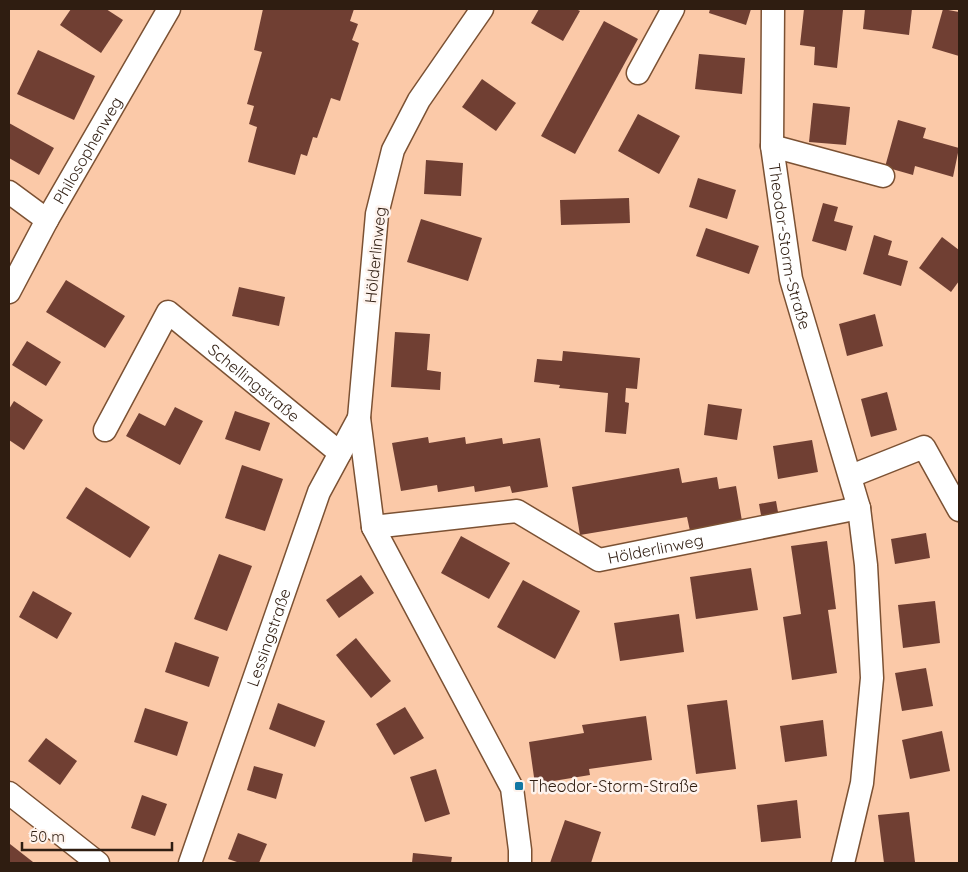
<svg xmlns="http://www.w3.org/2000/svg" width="968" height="872" viewBox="0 0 968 872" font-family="Quicksand,sans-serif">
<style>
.building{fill:#703f33}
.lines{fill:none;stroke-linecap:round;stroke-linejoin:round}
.minor-casing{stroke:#7b5133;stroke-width:25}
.minor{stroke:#fff;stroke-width:22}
.poi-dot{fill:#1377a3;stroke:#fef3ed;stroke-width:2}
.labels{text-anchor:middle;stroke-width:5;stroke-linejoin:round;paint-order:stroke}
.street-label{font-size:16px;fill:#2f1d11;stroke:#fef3ed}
.poi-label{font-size:16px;fill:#2f1d11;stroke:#fef3ed;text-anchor:start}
</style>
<rect width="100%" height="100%" fill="#fbc9a8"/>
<!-- building -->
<g class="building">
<polygon points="71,9 106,9 123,20 101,53 60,25"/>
<polygon points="263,9 354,9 350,21 358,24 352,40 359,43 340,101 331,98 317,138 313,137 307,156 301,154 295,175 248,162 257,127 249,124 254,106 247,104 262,52 254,50"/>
<polygon points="539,9 576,9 580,11 563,41 531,23"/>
<polygon points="710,9 751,9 746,25 709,13"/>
<polygon points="804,9 843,10 837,68 814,65 815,47 800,45"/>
<polygon points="865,9 912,9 909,35 863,29"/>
<polygon points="943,9 959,12 959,56 932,48"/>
<polygon points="604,21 638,39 575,154 541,136"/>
<polygon points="38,50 95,76 74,120 17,94"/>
<polygon points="699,54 745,58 742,94 695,89"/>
<polygon points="482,79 516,103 496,131 462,107"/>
<polygon points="813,103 850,107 846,145 809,142"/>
<polygon points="638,114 680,136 659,174 618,151"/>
<polygon points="898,120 926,128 923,138 959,148 953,177 915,166 913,175 885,167"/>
<polygon points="9,123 54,148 39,175 9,158"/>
<polygon points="426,160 463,163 461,196 424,194"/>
<polygon points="698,178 736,190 727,219 689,207"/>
<polygon points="629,198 630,223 561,225 560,200"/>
<polygon points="823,203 838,207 834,221 853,226 846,251 812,241"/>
<polygon points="421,219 482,238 468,281 407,262"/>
<polygon points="706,228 759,246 749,274 696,256"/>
<polygon points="874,235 892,241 888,255 908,261 901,286 863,274"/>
<polygon points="942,237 959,250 959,281 951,292 919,268"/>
<polygon points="66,280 125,316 105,348 46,312"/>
<polygon points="239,287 285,297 279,326 232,316"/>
<polygon points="875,314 883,346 847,356 839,324"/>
<polygon points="395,332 430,334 427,370 441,372 440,390 391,387"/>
<polygon points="27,341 61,362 46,386 12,365"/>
<polygon points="563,351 640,358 637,389 626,388 625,402 629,403 626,434 605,432 608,393 559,388 560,385 534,382 537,359 562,361"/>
<polygon points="887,392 897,430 871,437 861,399"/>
<polygon points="14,401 43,420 24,450 9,440 9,409"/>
<polygon points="708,404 742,409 737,440 704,435"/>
<polygon points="175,407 203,421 180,465 126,436 139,413 165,426"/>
<polygon points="235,411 270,423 260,451 225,439"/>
<polygon points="428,437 429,443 465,437 466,444 502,438 503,444 540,438 548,487 512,493 510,486 475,492 474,486 438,492 437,485 401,491 392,443"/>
<polygon points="812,440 818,472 778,479 773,446"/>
<polygon points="242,465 283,479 265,531 225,518"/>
<polygon points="679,468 682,483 717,477 719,489 736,486 742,521 690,531 687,517 580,535 572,487"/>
<polygon points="86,487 150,527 130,558 66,518"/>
<polygon points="776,501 780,523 763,526 759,504"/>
<polygon points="926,533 930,558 895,564 891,539"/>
<polygon points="461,536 510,563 489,599 441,573"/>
<polygon points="827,541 836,609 828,610 837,673 792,680 783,617 801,614 791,546"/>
<polygon points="219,554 252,566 227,631 194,619"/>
<polygon points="751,568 758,610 696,619 690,577"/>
<polygon points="361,575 374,593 339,618 326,600"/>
<polygon points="523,580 580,611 555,659 497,627"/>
<polygon points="33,591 72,613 57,639 19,617"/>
<polygon points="935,601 940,643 903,648 898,605"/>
<polygon points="679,614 684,652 620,661 614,623"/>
<polygon points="356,638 391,681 371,698 336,655"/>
<polygon points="175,642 219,657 209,687 165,672"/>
<polygon points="926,668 933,706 902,711 895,673"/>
<polygon points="727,700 736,769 696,774 687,705"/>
<polygon points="278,703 325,721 315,747 269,729"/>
<polygon points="405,707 424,738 394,755 376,724"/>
<polygon points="145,708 188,722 177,756 134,742"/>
<polygon points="646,716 652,760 589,769 590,775 535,784 529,742 584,733 582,725"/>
<polygon points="823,720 827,756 785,762 780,726"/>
<polygon points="942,731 950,771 910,779 902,740"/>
<polygon points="46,738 77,761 60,785 28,761"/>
<polygon points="254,766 283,774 276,799 247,790"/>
<polygon points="436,769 450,814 425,822 410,777"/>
<polygon points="142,795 167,804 155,836 131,828"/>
<polygon points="797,800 801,838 761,842 757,805"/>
<polygon points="909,812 915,862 884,863 878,815"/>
<polygon points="565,820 601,832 591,863 550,863"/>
<polygon points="238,833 267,844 259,863 240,863 228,859"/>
<polygon points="10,844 33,862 32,863 9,863 9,846"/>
<polygon points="413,853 452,857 451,863 412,863"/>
</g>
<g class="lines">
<!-- minor casing -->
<g class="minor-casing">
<g id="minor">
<polyline points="482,9 419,100 393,150 377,214 359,418 373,527 512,788 520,850 520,863"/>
<path id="s1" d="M773 9 772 146 791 279 859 508 866 565 872 678 862 783 843 863"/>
<polyline points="638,73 673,9"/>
<polyline points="772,146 883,176"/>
<polyline points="9,192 47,220"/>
<path id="s2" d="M9 292 47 220 169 9"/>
<path id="s3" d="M105 430 168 312 340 453"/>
<polyline points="851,476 924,447 959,510"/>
<path id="s4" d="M373 527 517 511 599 560 859 508"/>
<polyline points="9,793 98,863"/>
<path id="s5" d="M190 863 319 492 359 418"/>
</g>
</g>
<!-- minor -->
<use href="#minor" class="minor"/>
</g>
<!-- markers -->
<rect class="poi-dot" x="514" y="781" width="10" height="10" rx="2.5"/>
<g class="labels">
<!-- street labels -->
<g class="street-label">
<text dy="6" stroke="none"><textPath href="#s2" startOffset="162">Philosophenweg</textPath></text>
<text dy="6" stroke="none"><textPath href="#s1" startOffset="239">Theodor-Storm-Straße</textPath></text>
<text transform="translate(375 255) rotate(-84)" y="6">Hölderlinweg</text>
<text dy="6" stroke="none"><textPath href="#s3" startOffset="245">Schellingstraße</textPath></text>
<text dy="6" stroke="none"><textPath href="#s4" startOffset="298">Hölderlinweg</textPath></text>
<text dy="6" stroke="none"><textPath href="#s5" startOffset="239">Lessingstraße</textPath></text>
</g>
<!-- poi labels -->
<g class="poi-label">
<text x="529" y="792">Theodor-Storm-Straße</text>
</g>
</g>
<!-- border -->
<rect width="968" height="872" fill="none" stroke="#2f1d11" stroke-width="20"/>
<!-- scale -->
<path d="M22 842v8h150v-8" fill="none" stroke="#2f1d11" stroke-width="2.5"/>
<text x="30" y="842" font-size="15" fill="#2f1d11" stroke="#fef3ed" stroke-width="4" paint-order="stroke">50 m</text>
</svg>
